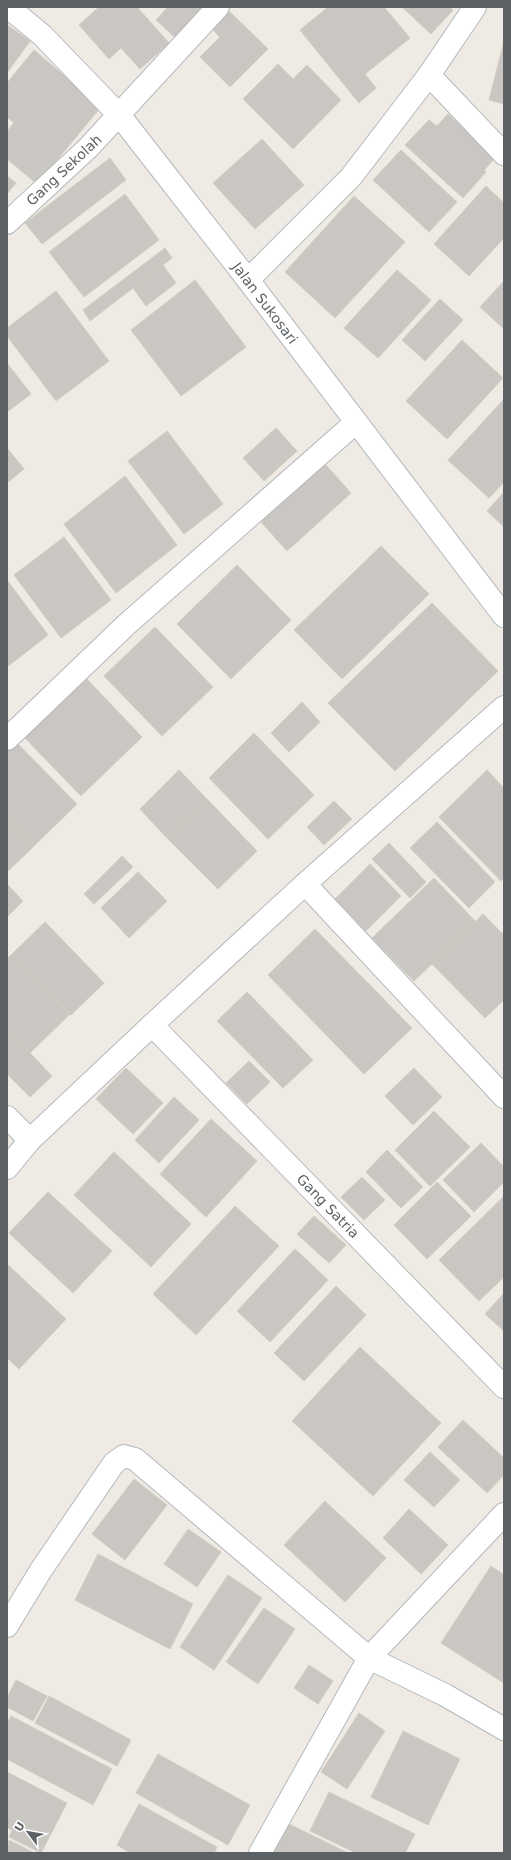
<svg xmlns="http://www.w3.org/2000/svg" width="511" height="1860" viewBox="0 0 511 1860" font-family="'DejaVu Sans',sans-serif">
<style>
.building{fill:#cac6c1;stroke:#d4ccc2}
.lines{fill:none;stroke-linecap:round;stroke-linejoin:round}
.street-casing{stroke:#b4b8bc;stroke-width:24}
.street{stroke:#fff;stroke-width:22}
.labels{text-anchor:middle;stroke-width:4;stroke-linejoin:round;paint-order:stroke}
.street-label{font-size:14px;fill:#5c6165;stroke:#fff}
</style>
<rect width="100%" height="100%" fill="#efebe4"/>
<!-- building -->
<g class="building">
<polygon points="99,7 137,7 169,43 140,69 121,48 109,59 79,25"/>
<polygon points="168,7 210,7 180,42 156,20"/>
<polygon points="225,7 268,49 230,87 200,57 220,37 205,22"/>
<polygon points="328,7 384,7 410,38 365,74 376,88 359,103 300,30"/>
<polygon points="402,7 450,7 453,10 431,34"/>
<polygon points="7,25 30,41 7,73"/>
<polygon points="504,41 504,104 489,100"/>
<polygon points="34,50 101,107 37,184 7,159 7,131 14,123 7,117 7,83"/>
<polygon points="278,64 293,79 307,65 341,100 293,149 243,99"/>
<polygon points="448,114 495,158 484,170 486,172 463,198 405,145 429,120 437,126"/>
<polygon points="262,139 304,185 255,229 213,183"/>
<polygon points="401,150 457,202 429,232 373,180"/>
<polygon points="110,158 126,180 42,244 25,223"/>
<polygon points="7,176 16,183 7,194"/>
<polygon points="486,186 504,203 504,238 469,276 434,244"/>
<polygon points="125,194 159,240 84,297 49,252"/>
<polygon points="354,196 405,242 335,318 285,272"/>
<polygon points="165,248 172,258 90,321 83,310"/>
<polygon points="163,265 176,283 146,306 133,288"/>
<polygon points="397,270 431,300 378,358 344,328"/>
<polygon points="195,280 246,347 181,396 131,330"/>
<polygon points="504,281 504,329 480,307"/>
<polygon points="56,291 109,361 56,401 7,336 7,328"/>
<polygon points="440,299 463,320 425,361 402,340"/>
<polygon points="462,340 503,378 447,439 406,401"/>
<polygon points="7,363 31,394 7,412"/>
<polygon points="504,399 504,482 489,498 448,460"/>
<polygon points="276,428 297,451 264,481 243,458"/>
<polygon points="167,431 223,504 184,534 128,461"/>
<polygon points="7,448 24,469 7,483"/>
<polygon points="324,463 351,493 287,551 261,522"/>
<polygon points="125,476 177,545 116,593 64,524"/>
<polygon points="504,492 504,527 487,511"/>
<polygon points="64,537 111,600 61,638 14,575"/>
<polygon points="381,546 429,594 342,679 294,630"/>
<polygon points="237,565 291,620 231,679 177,624"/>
<polygon points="7,580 48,635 7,667"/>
<polygon points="432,603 498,671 395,771 328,703"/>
<polygon points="155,627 213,687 162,736 104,676"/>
<polygon points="83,675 142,737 81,796 22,735"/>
<polygon points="302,702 320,722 289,752 271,733"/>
<polygon points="254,733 314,795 268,839 209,778"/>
<polygon points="17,743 77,804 33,847 7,819 7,752"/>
<polygon points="179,770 207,799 167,838 140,809"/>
<polygon points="487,770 504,788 504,878 501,881 439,817"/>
<polygon points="207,799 257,851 218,889 167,838"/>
<polygon points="334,801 352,819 324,845 307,827"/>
<polygon points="7,819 33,847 7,872"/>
<polygon points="437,822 495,882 469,908 410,848"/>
<polygon points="389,843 426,882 410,898 372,859"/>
<polygon points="122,856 133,867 94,904 84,894"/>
<polygon points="370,864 401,896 366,931 335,899"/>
<polygon points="138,872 167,901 129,938 101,908"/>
<polygon points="434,878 476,922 414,981 372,938"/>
<polygon points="7,884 23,901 7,917"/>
<polygon points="483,914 504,935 504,1000 485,1018 432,964"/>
<polygon points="45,922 104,983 71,1015 12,954"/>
<polygon points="315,929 412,1028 364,1074 268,975"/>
<polygon points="12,954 70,1014 30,1053 7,1029 7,959"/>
<polygon points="247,992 313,1060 283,1088 217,1021"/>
<polygon points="7,1029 52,1076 30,1097 7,1074"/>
<polygon points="249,1061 270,1082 247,1104 226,1083"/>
<polygon points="126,1068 163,1103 133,1134 96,1099"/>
<polygon points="414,1068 442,1097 413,1125 385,1096"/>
<polygon points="174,1097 199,1120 159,1163 135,1140"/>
<polygon points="434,1111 470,1147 430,1186 395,1150"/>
<polygon points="211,1119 257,1161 206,1217 160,1174"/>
<polygon points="481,1143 504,1167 504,1182 474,1212 443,1180"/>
<polygon points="387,1150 423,1187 401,1208 366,1172"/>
<polygon points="114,1152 191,1224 151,1267 74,1195"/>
<polygon points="362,1177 385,1200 364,1220 341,1197"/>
<polygon points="437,1182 471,1216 427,1259 394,1225"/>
<polygon points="48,1192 112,1251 73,1293 9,1233"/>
<polygon points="504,1196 504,1277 479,1301 439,1260"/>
<polygon points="235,1206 279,1246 196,1335 153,1294"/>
<polygon points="314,1216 346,1245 329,1263 297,1234"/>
<polygon points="295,1249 328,1280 270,1342 237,1311"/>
<polygon points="7,1264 66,1319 19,1369 7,1358"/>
<polygon points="336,1286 366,1315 304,1381 274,1353"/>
<polygon points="504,1293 504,1331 485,1314"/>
<polygon points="360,1347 441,1423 373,1496 292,1421"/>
<polygon points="463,1420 504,1458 504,1475 487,1493 438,1447"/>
<polygon points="430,1452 460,1480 434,1507 404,1480"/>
<polygon points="134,1479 167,1505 125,1560 92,1534"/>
<polygon points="325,1501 386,1558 345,1602 284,1545"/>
<polygon points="409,1509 448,1545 421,1574 383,1538"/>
<polygon points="188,1529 221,1552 197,1587 164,1564"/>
<polygon points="98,1554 193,1604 170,1649 75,1600"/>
<polygon points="491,1566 504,1575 504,1683 441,1643"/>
<polygon points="228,1575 262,1598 214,1670 180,1647"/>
<polygon points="264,1608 295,1629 258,1684 226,1662"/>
<polygon points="309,1665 333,1681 318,1704 294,1688"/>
<polygon points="16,1680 47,1696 33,1721 7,1707 7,1698"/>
<polygon points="49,1696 131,1740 117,1766 35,1723"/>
<polygon points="359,1713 385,1731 347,1789 321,1772"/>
<polygon points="11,1716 112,1769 93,1805 7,1759 7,1723"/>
<polygon points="403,1731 460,1759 428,1825 371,1797"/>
<polygon points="158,1754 250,1805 228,1845 136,1793"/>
<polygon points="7,1772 67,1803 41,1853 9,1837 12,1830 7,1827"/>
<polygon points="329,1792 415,1834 405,1853 356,1853 310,1831"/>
<polygon points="139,1804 217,1847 214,1853 130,1853 117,1845"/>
<polygon points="285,1822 348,1853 270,1853"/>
<polygon points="9,1840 34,1853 7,1853"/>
</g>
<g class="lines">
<!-- street casing -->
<g class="street-casing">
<g id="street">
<polyline points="8,7 42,35 120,116 248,280 504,616"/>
<polyline points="429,75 504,154"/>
<polyline points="7,223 88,148 218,7"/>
<polyline points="248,280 351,177 429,75 475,7"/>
<polyline points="7,739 126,625 355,423"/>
<polyline points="305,884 504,1097"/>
<polyline points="152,1025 504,1387"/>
<polyline points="7,1117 30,1140"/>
<polyline points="7,1168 30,1140 152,1025 305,884 504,707"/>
<polyline points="7,1626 41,1570 114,1463 124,1456 135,1459 369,1658 445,1695 504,1729"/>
<polyline points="260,1853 369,1658 504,1514"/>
</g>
</g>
<!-- street -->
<use href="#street" class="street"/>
</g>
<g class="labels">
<!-- street labels -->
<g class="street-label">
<text transform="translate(64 170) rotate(-43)" y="5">Gang Sekolah</text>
<text transform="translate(265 303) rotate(53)" y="5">Jalan Sukosari</text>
<text transform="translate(328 1206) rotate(46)" y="5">Gang Satria</text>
</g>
</g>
<!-- border -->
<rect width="511" height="1860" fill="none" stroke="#5c6165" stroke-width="16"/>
<!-- north arrow -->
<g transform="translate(28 1832) rotate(302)" stroke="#ffffff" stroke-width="3" paint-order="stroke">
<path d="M0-3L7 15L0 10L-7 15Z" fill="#5c6165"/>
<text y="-6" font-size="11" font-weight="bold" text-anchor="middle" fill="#5c6165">U</text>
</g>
</svg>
